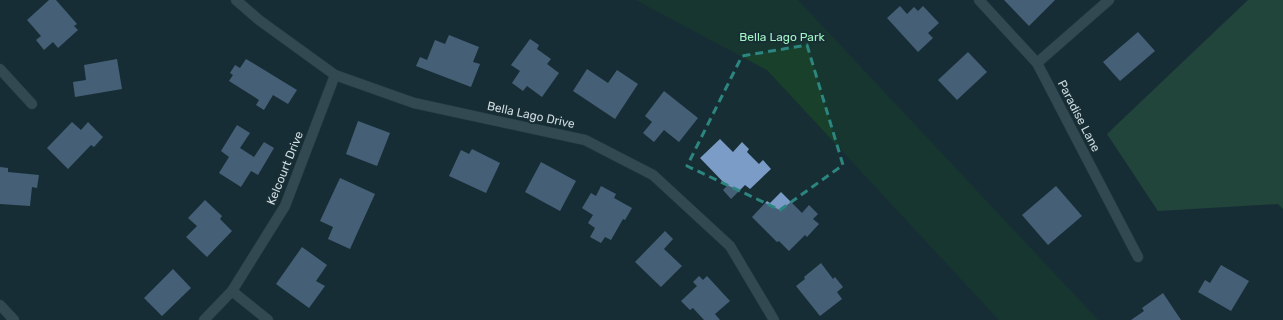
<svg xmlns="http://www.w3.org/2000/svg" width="1283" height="320" viewBox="0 0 1283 320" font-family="Rubik,sans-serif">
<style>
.green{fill:#18402b}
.forest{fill:#2d6144}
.building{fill:#7a9cc6}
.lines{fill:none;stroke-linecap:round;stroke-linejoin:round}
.street-casing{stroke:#374950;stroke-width:11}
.street{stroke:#536b73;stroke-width:10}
.marked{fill:none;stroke:#2c857f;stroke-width:3;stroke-dasharray:8 5;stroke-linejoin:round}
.labels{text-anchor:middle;stroke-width:4;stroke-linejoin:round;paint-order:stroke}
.park-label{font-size:12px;fill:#a3f4c3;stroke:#182e35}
.street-label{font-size:12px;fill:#cedbe0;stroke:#182e35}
</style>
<rect width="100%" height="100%" fill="#182e35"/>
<!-- green -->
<polygon class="green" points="636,0 798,0 1098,320 999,320 767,70"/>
<!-- forest -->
<polygon class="forest" points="1248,0 1283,0 1283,209 1278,204 1158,211 1107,134"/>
<!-- building -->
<g class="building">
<polygon points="49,0 56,0 77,24 74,26 78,30 58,48 53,42 44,50 36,40 41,36 27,20"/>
<polygon points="1004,0 1055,0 1029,26"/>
<polygon points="900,6 907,14 914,7 918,11 923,6 939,23 928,33 933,38 918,52 887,18"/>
<polygon points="1138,32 1155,51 1120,81 1103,62"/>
<polygon points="449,35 479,47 473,62 480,64 471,87 416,66 420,57 427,60 435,40 445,44"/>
<polygon points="530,39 539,45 537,49 551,59 547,64 559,73 542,97 527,86 523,91 512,83 520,71 511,65"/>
<polygon points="968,52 987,72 957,100 938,80"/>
<polygon points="117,59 122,89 75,97 73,82 86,80 84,65"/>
<polygon points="246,59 297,90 288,104 273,95 264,110 256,105 259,100 229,81 233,75 230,73 235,65 240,68"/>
<polygon points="587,69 608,83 617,70 638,84 615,119 573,91"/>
<polygon points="664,91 698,118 679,142 664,130 654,142 643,133 652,122 645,116"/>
<polygon points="358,121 390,133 377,166 346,154"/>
<polygon points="72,122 81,130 88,122 103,137 94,147 91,145 68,169 47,148"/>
<polygon points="237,125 250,133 240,148 254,157 264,142 274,148 258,175 251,171 241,187 219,173 229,157 221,151"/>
<polygon points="720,139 733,152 742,142 749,149 747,152 759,164 763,160 771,169 750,189 745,185 731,199 723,190 727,186 700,158"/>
<polygon points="472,149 500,163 486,193 449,176 461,150 469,154"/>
<polygon points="541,162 576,181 560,211 525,192"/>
<polygon points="0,167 8,168 8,172 39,175 37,188 32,187 30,206 0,204"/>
<polygon points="340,178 375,194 350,249 328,239 333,227 320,221"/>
<polygon points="601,186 616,194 614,198 632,208 625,220 623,219 611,240 605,237 601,243 590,237 595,228 588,223 593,215 582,208 591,193 596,196"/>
<polygon points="1056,186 1082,216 1048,245 1022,215"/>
<polygon points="781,192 802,213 809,205 818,214 813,219 819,224 807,237 805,235 789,251 779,241 777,242 752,217 767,201 770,203"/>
<polygon points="205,200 222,216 220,219 232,231 207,257 186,237 197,226 188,218"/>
<polygon points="665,231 673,239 664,249 682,266 661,287 635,262"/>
<polygon points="302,247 327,265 316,281 325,286 309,308 276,284"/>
<polygon points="821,263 833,279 835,277 843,287 837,292 842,299 820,316 796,286 805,279 804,277"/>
<polygon points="1221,265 1249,281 1231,311 1198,292 1205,280 1210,283"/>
<polygon points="173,269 191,288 162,316 144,298"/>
<polygon points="699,276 703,280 707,276 730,301 715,314 720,320 704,320 693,308 690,310 681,301 697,286 693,282"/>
<polygon points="1163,293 1181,320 1131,320 1144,311 1142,308"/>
</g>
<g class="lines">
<!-- street casing -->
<g class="street-casing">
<g id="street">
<polyline points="236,0 259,20 335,75 414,103 585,140 653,175 730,246 774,320"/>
<polyline points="979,0 1037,63 1138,257"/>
<polyline points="1037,63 1109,0"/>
<polyline points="0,69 32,104"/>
<polyline points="232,291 268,320"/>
<polyline points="0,305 14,320"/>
<polyline points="204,320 232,291 285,206 335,75"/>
</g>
</g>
<!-- street -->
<use href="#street" class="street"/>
</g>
<!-- marked area -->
<path d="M0 0H1283V320H0ZM807 45 843 165 780 210 687 166 742 56Z" fill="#182e35" fill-opacity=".55" fill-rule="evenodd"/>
<path class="marked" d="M807 45 843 165 780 210 687 166 742 56Z"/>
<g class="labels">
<!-- park labels -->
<g class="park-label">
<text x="782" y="41">Bella Lago Park</text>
</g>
<!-- street labels -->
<g class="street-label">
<text transform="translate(531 115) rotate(12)" y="4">Bella Lago Drive</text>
<text transform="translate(1079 116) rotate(63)" y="4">Paradise Lane</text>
<text transform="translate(285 168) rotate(-68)" y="4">Kelcourt Drive</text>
</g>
</g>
</svg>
